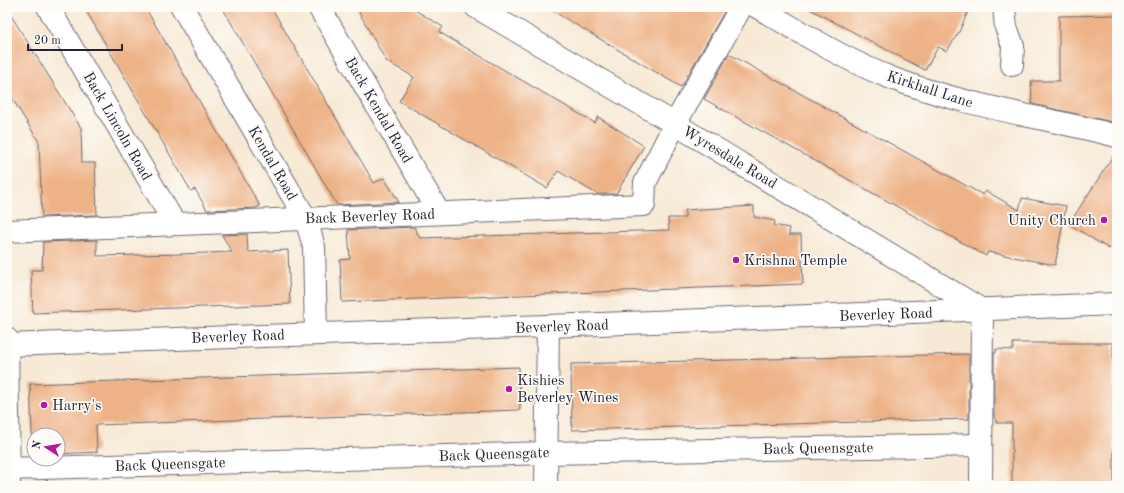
<svg xmlns="http://www.w3.org/2000/svg" width="1124" height="493" viewBox="0 0 1124 493" font-family="'Old Standard TT',serif">
<style>
.building{fill:#eeb287}
.lines{fill:none;stroke-linecap:round;stroke-linejoin:round}
.minor-casing{stroke:#6d6871;stroke-width:24}
.minor{stroke:#fff;stroke-width:22}
.poi-dot{fill:#b5179e;stroke:#fdfcf7;stroke-width:1.5}
.labels{text-anchor:middle;stroke-width:3.5;stroke-linejoin:round;paint-order:stroke}
.street-label{font-size:15px;fill:#22223b;stroke:#fdfcf7}
.poi-label{font-size:15px;fill:#22223b;stroke:#fdfcf7;text-anchor:start}
</style>
<rect width="100%" height="100%" fill="#fdfcf7"/>
<filter id="ink" filterUnits="userSpaceOnUse"><feTurbulence type="fractalNoise" baseFrequency=".025" numOctaves="2"/><feDisplacementMap in="SourceGraphic" scale="8" xChannelSelector="R" yChannelSelector="G"/><feConvolveMatrix kernelMatrix="1 2 1 2 8 2 1 2 1" color-interpolation-filters="sRGB"/></filter>
<filter id="wash" filterUnits="userSpaceOnUse"><feTurbulence type="fractalNoise" baseFrequency=".012" numOctaves="4" result="noise"/><feDisplacementMap in="SourceGraphic" scale="16" xChannelSelector="R" yChannelSelector="G"/><feGaussianBlur stdDeviation="0.9" result="paint"/><feColorMatrix in="noise" values="0 0 0 0 0 0 0 0 0 0 0 0 0 0 0 0 0 1.4 0 .05"/><feComposite in="paint" operator="in"/></filter>
<g filter="url(#wash)">
<rect width="100%" height="100%" fill="#f7e9d5"/>
<g id="blocks">
<!-- building -->
<g class="building">
<polygon points="84,7 145,7 260,206 256,208 207,210 195,189 191,191 180,172"/>
<polygon points="222,7 271,7 374,183 384,178 399,202 337,205"/>
<polygon points="356,7 410,7 443,27 439,32 595,123 598,117 644,146 616,194 597,194 558,171 547,188 399,101 414,77 386,61"/>
<polygon points="546,7 727,7 681,87"/>
<polygon points="806,7 970,7 959,32 947,51 938,47 925,70"/>
<polygon points="7,9 81,128 82,163 95,163 97,215 42,217 39,142 7,90"/>
<polygon points="1116,15 1116,123 1032,104 1031,81 1059,81 1059,16"/>
<polygon points="729,54 983,195 986,191 1019,210 1022,198 1066,206 1055,265 988,252 986,256 704,99"/>
<polygon points="1117,150 1117,235 1109,249 1069,224"/>
<polygon points="754,206 754,217 775,221 774,225 789,228 789,235 801,235 803,284 342,302 340,260 350,259 348,230 414,227 420,238 669,230 668,218 685,218 685,210"/>
<polygon points="247,234 248,252 288,250 290,304 33,313 31,270 42,270 43,242 97,240 97,256 181,254 232,252 222,235"/>
<polygon points="1013,343 1113,343 1114,486 1012,486 1012,423 996,423 996,418 994,418 994,353 996,353 996,349 1013,350"/>
<polygon points="969,354 969,419 572,430 571,364"/>
<polygon points="519,367 520,410 96,425 97,452 58,454 58,435 34,435 33,455 30,384"/>
</g>
</g>
</g>
<g filter="url(#ink)">
<use href="#blocks" fill-opacity="0" stroke="#6d6871" stroke-width="1"/>
<g class="lines">
<!-- minor casing -->
<g class="minor-casing">
<g id="minor">
<polyline points="48,7 175,224"/>
<polyline points="182,7 306,219 314,247 316,334"/>
<polyline points="319,7 439,213"/>
<polyline points="476,7 675,124 982,310 981,486"/>
<path d="M757 7C801 32 846 61 894 79 966 106 1042 117 1117 136"/>
<polyline points="1004,7 1006,27 1013,46 1012,65"/>
<polyline points="7,231 644,205 645,183 675,124 741,7"/>
<polyline points="7,339 9,486"/>
<polyline points="7,345 548,326 1117,304"/>
<polyline points="7,469 546,453 981,445"/>
<polyline points="546,486 548,326"/>
</g>
</g>
<!-- minor -->
<use href="#minor" class="minor"/>
</g>
</g>
<!-- markers -->
<g class="poi-dot">
<circle cx="1104" cy="220" r="4"/>
<circle cx="736" cy="260" r="4"/>
<circle cx="509" cy="389" r="4"/>
<circle cx="44" cy="405" r="4"/>
</g>
<g class="labels">
<!-- street labels -->
<g class="street-label">
<text transform="translate(930 89) rotate(18)" y="5">Kirkhall Lane</text>
<text transform="translate(379 110) rotate(60)" y="5">Back Kendal Road</text>
<text transform="translate(118 126) rotate(60)" y="5">Back Lincoln Road</text>
<text transform="translate(730 157) rotate(31)" y="5">Wyresdale Road</text>
<text transform="translate(273 163) rotate(60)" y="5">Kendal Road</text>
<text transform="translate(370 216) rotate(-2)" y="5">Back Beverley Road</text>
<text transform="translate(886 314) rotate(-2)" y="5">Beverley Road</text>
<text transform="translate(562 326) rotate(-2)" y="5">Beverley Road</text>
<text transform="translate(238 336) rotate(-2)" y="5">Beverley Road</text>
<text transform="translate(818 448) rotate(-1)" y="5">Back Queensgate</text>
<text transform="translate(494 454) rotate(-2)" y="5">Back Queensgate</text>
<text transform="translate(170 464) rotate(-2)" y="5">Back Queensgate</text>
</g>
<!-- poi labels -->
<g class="poi-label">
<text x="1096" y="225" text-anchor="end">Unity Church</text>
<text x="744" y="265">Krishna Temple</text>
<text x="517" y="385">Kishies<tspan x="517" dy="17">Beverley Wines</tspan></text>
<text x="52" y="410">Harry's</text>
</g>
</g>
<!-- margin -->
<rect width="1124" height="493" fill="none" stroke="#fdfcf7" stroke-width="24"/>
<!-- north arrow -->
<g transform="translate(46 447) rotate(282)"><circle r="19" fill="#fdfcf7" stroke="#a5a5ac"/>
<path d="M0-3L7 15L0 10L-7 15Z" fill="#b5179e"/>
<text y="-6" font-size="11" font-weight="bold" text-anchor="middle" fill="#22223b">N</text>
</g>
<!-- scale -->
<path d="M28 44v6h94v-6" fill="none" stroke="#22223b" stroke-width="2"/>
<text x="34" y="44" font-size="12" fill="#22223b" stroke="#fdfcf7" stroke-width="3" paint-order="stroke">20 m</text>
</svg>
